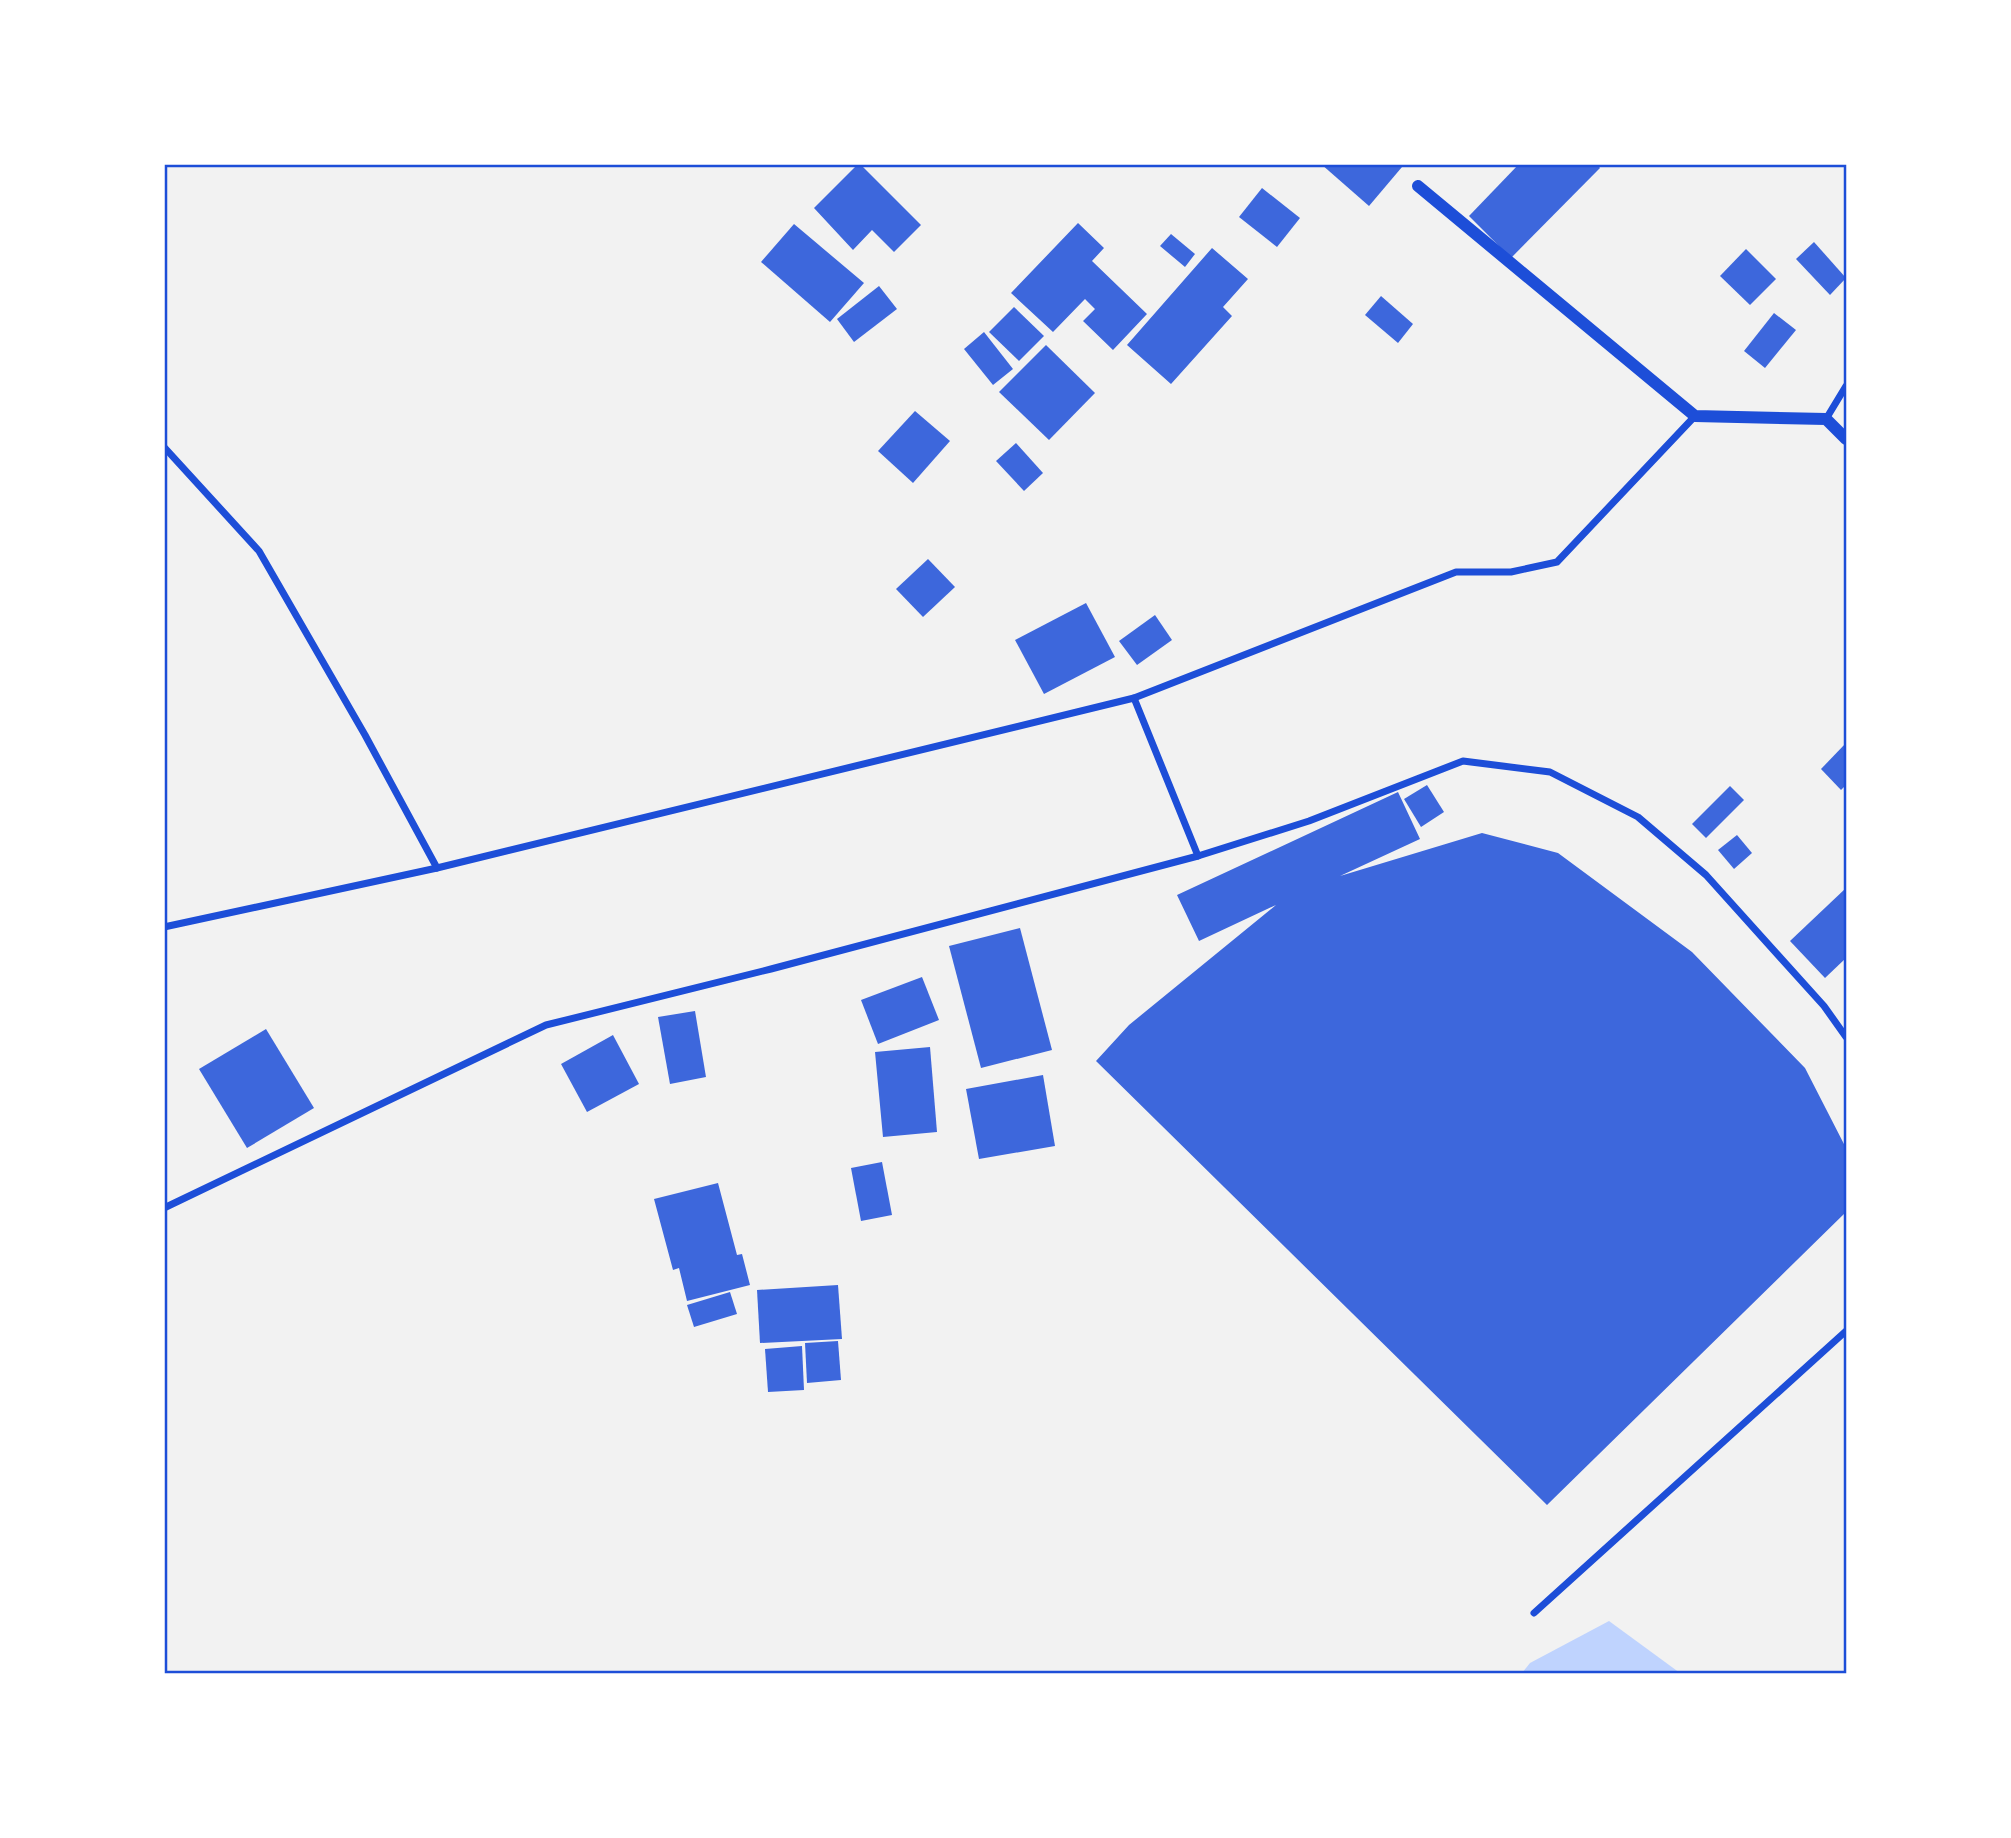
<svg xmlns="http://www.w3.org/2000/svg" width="2011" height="1838" viewBox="0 0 2011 1838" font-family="Poppins,sans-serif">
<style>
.water{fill:#bfd3fe}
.building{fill:#3d67dc}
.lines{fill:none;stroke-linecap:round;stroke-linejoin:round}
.minor{stroke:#1d4ed8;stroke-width:7}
.tertiary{stroke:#1d4ed8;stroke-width:12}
.neatline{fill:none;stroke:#1d4ed8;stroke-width:2.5}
</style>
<rect width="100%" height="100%" fill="#f2f2f2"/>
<!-- water -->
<polygon class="water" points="1609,1621 1680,1673 1522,1673 1530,1663"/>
<!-- building -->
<g class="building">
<polygon points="858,164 860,164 921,225 894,252 872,230 853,250 814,208"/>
<polygon points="1321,164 1399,164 1402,167 1369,206"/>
<polygon points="1519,164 1597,164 1600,168 1511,258 1469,216"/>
<polygon points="1262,188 1300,218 1277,247 1239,217"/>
<polygon points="1078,223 1104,248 1092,261 1147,314 1113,350 1083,321 1095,309 1085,299 1053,332 1011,293"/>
<polygon points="794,224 864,283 830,322 761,262"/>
<polygon points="1171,234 1195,254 1185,267 1160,246"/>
<polygon points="1814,242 1846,278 1830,295 1796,259"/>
<polygon points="1212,248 1248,279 1223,307 1232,316 1171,384 1127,345"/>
<polygon points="1746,249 1776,279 1750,305 1720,276"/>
<polygon points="879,286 897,309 854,342 837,319"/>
<polygon points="1381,296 1413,324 1398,343 1365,315"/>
<polygon points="1014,307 1044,336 1019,361 989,332"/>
<polygon points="1774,313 1796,330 1765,368 1744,351"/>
<polygon points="984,332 1013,369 993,385 964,349"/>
<polygon points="1046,345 1095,393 1049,440 999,392"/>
<polygon points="915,411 950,441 913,483 878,451"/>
<polygon points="1016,443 1043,473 1024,491 996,461"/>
<polygon points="928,559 955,587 923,617 896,589"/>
<polygon points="1086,603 1115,657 1044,694 1015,640"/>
<polygon points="1155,615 1172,640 1137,665 1119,641"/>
<polygon points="1846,743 1846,785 1841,790 1821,769"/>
<polygon points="1427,785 1444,812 1421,827 1404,799"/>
<polygon points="1730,786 1744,800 1706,838 1692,824"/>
<polygon points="1398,792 1420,839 1340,876 1482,833 1558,853 1692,952 1805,1068 1846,1148 1846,1212 1547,1505 1096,1061 1129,1025 1276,905 1199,941 1177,895"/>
<polygon points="1737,835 1752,853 1734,869 1718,850"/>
<polygon points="1846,888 1846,958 1825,978 1790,941"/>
<polygon points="1020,928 1052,1050 981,1068 949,946"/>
<polygon points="922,977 939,1020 878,1044 861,1000"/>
<polygon points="695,1011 706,1077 670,1084 658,1017"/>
<polygon points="266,1029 314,1108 247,1148 199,1069"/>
<polygon points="613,1035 639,1084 587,1112 561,1064"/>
<polygon points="930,1047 937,1132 883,1137 875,1052"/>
<polygon points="1043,1075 1055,1146 979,1159 966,1089"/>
<polygon points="882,1162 892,1215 861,1221 851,1168"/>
<polygon points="718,1183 737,1255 742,1254 750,1285 687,1301 679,1268 673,1270 654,1199"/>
<polygon points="838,1285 842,1339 760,1343 757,1290"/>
<polygon points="730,1292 737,1314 694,1327 687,1305"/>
<polygon points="838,1341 841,1380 807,1383 805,1343"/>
<polygon points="802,1346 804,1390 768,1392 765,1349"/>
</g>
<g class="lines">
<!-- minor -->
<g class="minor">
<polyline points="1826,419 1846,386"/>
<polyline points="164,447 259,551 365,735 437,868"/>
<polyline points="1134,698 1198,856"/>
<polyline points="164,927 437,868 1134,698 1456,572 1511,572 1557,562 1695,416"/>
<polyline points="164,1208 546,1025 771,969 1198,856 1309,821 1463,761 1550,772 1638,817 1706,875 1824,1006 1846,1037"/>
<polyline points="1534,1613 1846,1331"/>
</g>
<!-- tertiary -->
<polyline class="tertiary" points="1418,186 1695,416 1826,419 1846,439"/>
</g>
<!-- border -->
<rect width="2011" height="1838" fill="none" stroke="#ffffff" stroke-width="332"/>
<rect x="166" y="166" width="1679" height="1506" class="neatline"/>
</svg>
